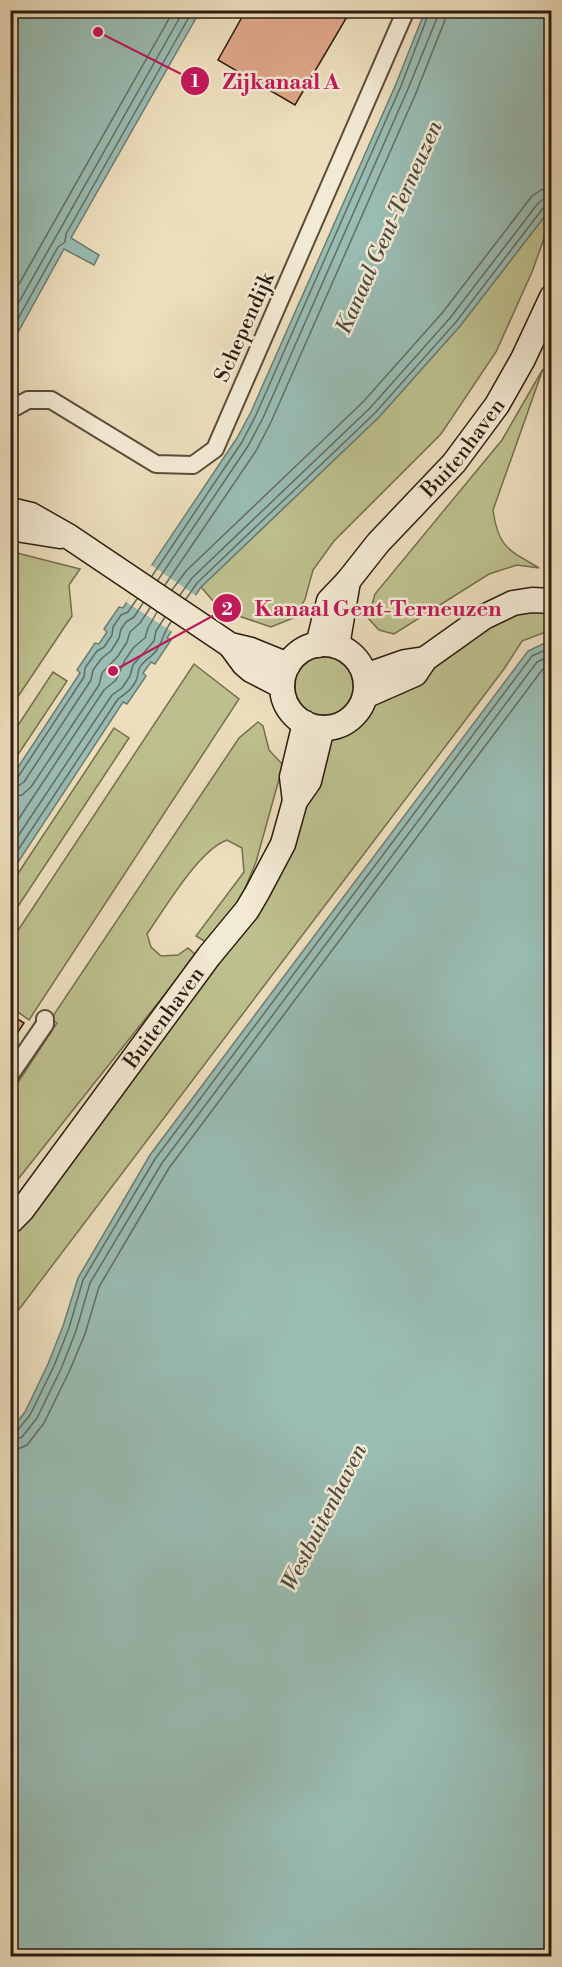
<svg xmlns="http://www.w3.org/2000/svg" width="562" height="1967" viewBox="0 0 562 1967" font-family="'Libre Bodoni',serif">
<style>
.green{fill:#bdc08e;stroke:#746e4e;stroke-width:1.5}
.water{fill:#99bcb3;stroke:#6d7c71;stroke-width:1.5}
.pier{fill:#eddebd}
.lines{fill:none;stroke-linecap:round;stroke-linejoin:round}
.shore{stroke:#626c60;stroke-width:1.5}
.building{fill:#dfa689;stroke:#2c1c0e;stroke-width:1.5}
.street-casing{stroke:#5c4c3a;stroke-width:20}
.secondary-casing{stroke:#2c1c0e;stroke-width:27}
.street{stroke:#f3ead4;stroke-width:16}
.secondary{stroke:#f3ead4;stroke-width:24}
.labels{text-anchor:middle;stroke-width:5;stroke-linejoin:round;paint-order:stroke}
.street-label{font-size:21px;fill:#2c1c0e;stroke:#f3ead4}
.water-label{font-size:22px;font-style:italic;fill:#4d4c40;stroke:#f3ead4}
.leader{fill:none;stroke:#c2185b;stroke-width:2}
.callout-dot{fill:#c2185b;stroke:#f3ead4;stroke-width:2}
.mark-label{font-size:18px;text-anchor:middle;font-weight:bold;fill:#fff}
.callout-label{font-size:22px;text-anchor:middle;font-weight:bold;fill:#c2185b;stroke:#f3ead4;stroke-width:5;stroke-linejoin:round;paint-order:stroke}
</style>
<rect width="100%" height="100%" fill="#eddebd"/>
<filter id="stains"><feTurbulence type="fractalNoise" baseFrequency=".00333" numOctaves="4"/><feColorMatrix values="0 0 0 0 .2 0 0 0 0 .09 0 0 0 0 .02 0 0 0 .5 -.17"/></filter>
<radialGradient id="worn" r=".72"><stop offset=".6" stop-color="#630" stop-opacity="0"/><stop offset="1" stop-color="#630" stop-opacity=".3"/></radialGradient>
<!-- green -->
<g class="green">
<polygon points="551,208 551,219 532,272 496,352 441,434 334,541 313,570 305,599 296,617 271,627 221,610 201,587 379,417 460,326"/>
<path d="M543 369 493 510C498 548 509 550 539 568L517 565 489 574 394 634 379 630 368 618 375 594 502 440Z"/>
<polygon points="13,552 80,569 69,585 72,616 11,707 10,553"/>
<polygon points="523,609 551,611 551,630 522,641 504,669 17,1312 11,1338 11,1232 277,880 324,748 335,736 382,696 487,624"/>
<circle cx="324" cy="686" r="29"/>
<polygon points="194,664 239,699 29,1020 11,1007 11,941"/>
<polygon points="53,672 67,681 11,765 11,736"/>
<path d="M258 722 263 726 269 750 283 765 256 862 241 898 206 942 196 936 244 872 242 848 227 840C199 850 165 908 147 934L151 947 161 956 178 955 188 948 196 955 11 1188V1093L57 1023 51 1019 239 738Z"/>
<polygon points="114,728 129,738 11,917 11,884"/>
</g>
<!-- water -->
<g class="water">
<polygon points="11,10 200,11 71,238 99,255 94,265 64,249 11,345"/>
<polygon points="425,11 551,11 551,208 460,326 379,417 201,587 167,638 171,640 155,664 151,662 143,673 146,676 127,704 123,702 11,873 11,778 80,673 77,670 95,643 99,644 107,632 104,629 119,607 123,608 237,438 251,412 396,84"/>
<polygon points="551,640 551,1956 11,1956 11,1430 25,1412 48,1364 63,1326 78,1278 150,1155 528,651"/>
</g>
<!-- pier -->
<polygon class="pier" points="151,565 198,597 174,633 126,602"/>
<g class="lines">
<!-- shore -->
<g class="shore">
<polyline points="10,300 174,10"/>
<polyline points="10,318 184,10"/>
<polyline points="10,333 58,247 65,242 66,234 193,10"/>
<polyline points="152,576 242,442 256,415 401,86 430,10"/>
<polyline points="158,580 248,446 263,418 408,89 437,18 438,10"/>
<polyline points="165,585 256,451 271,422 416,93 445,20 447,10"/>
<polyline points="172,590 186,571 363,402 443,312 532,196 541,190 552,188"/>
<polyline points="180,595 192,578 370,408 450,318 539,202 545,198 552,197"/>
<polyline points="186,599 197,583 375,413 456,322 544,207 552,205"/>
<polyline points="10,780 18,777 84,677 85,668 97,651 104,647 112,635 113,627 121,615 128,612 137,599"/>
<polyline points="10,788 18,786 24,782 91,680 93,670 102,658 111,651 119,638 121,629 126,622 134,617 143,603"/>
<polyline points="10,797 22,795 31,787 99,685 102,673 118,656 127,642 130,632 140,623 150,608"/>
<polyline points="10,832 104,690 116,680 125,660 134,647 145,638 148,628 157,612"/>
<polyline points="10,848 112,695 122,688 130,676 133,665 154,641 156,631 165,617"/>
<path d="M10 862 118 699C125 694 134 688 137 678 138 675 138 672 139 669 143 660 151 658 156 651 163 641 163 633 171 622"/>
<polyline points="10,1433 17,1431 30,1415 54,1366 69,1328 83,1280 155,1159 532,656 552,647"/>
<polyline points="10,1441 22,1437 37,1418 61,1369 76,1331 90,1283 162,1163 537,662 552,655"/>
<polyline points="10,1450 18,1449 27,1445 44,1423 69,1372 85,1334 99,1287 169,1168 542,670 552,665"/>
</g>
</g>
<!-- building -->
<g class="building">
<polygon points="246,10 351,10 295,105 218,60"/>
<polygon points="10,1014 24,1023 10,1044"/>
</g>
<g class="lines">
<!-- street casing -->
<g class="street-casing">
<g id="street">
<polyline points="10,410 28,400 51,400 156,464 193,465 215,449 406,10"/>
<polyline points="10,1075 45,1024 45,1019"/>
</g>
</g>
<!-- secondary casing -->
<g class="secondary-casing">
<g id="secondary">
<polyline points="10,510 31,515 68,536 230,645 251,650 288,665"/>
<polyline points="10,528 60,536"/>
<circle cx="324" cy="686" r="42"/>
<polyline points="230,645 244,664 251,670 282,686"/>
<path id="s1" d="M318 645 329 601 348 581 378 543 454 463 497 405 523 359 552 297"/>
<polyline points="337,646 348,581"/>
<polyline points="365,676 405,662 425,659"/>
<polyline points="365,696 415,674 425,659 484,617 513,603 532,600 552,601"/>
<polyline points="295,801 292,777 305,723"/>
<path id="s2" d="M10 1222 22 1210 209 956 247 910 257 893 283 844 295 801 309 781 322 728"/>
</g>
</g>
<!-- street -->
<use href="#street" class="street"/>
<!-- secondary -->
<use href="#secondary" class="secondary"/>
</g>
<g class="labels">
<!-- street labels -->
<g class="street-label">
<text transform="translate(244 327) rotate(-66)" y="7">Schependijk</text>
<text dy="7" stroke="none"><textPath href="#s1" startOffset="249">Buitenhaven</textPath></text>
<text dy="7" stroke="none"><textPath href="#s2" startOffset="256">Buitenhaven</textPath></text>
</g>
<!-- water labels -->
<g class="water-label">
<text transform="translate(388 227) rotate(-66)" y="8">Kanaal Gent-Terneuzen</text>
<text transform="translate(323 1517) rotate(-63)" y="8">Westbuitenhaven</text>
</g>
</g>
<!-- callouts -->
<path class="leader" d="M98 32L195 81M113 671L227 608"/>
<g class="callout-dot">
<circle cx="98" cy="32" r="6"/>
<circle cx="113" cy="671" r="6"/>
<circle cx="195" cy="81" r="15"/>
<circle cx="227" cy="608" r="15"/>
</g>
<g class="mark-label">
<text x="195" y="87">1</text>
<text x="227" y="615">2</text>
</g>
<g class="callout-label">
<text x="281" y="89">Zijkanaal A</text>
<text x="378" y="616">Kanaal Gent-Terneuzen</text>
</g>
<!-- margin -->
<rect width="562" height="1967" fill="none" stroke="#eddebd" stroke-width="36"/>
<rect x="12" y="12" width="538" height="1943" fill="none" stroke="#2c1c0e" stroke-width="3"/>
<rect x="18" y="18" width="526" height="1931" fill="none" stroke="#2c1c0e" stroke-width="1.5"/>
<rect width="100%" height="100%" filter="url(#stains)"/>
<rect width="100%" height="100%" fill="url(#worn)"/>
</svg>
